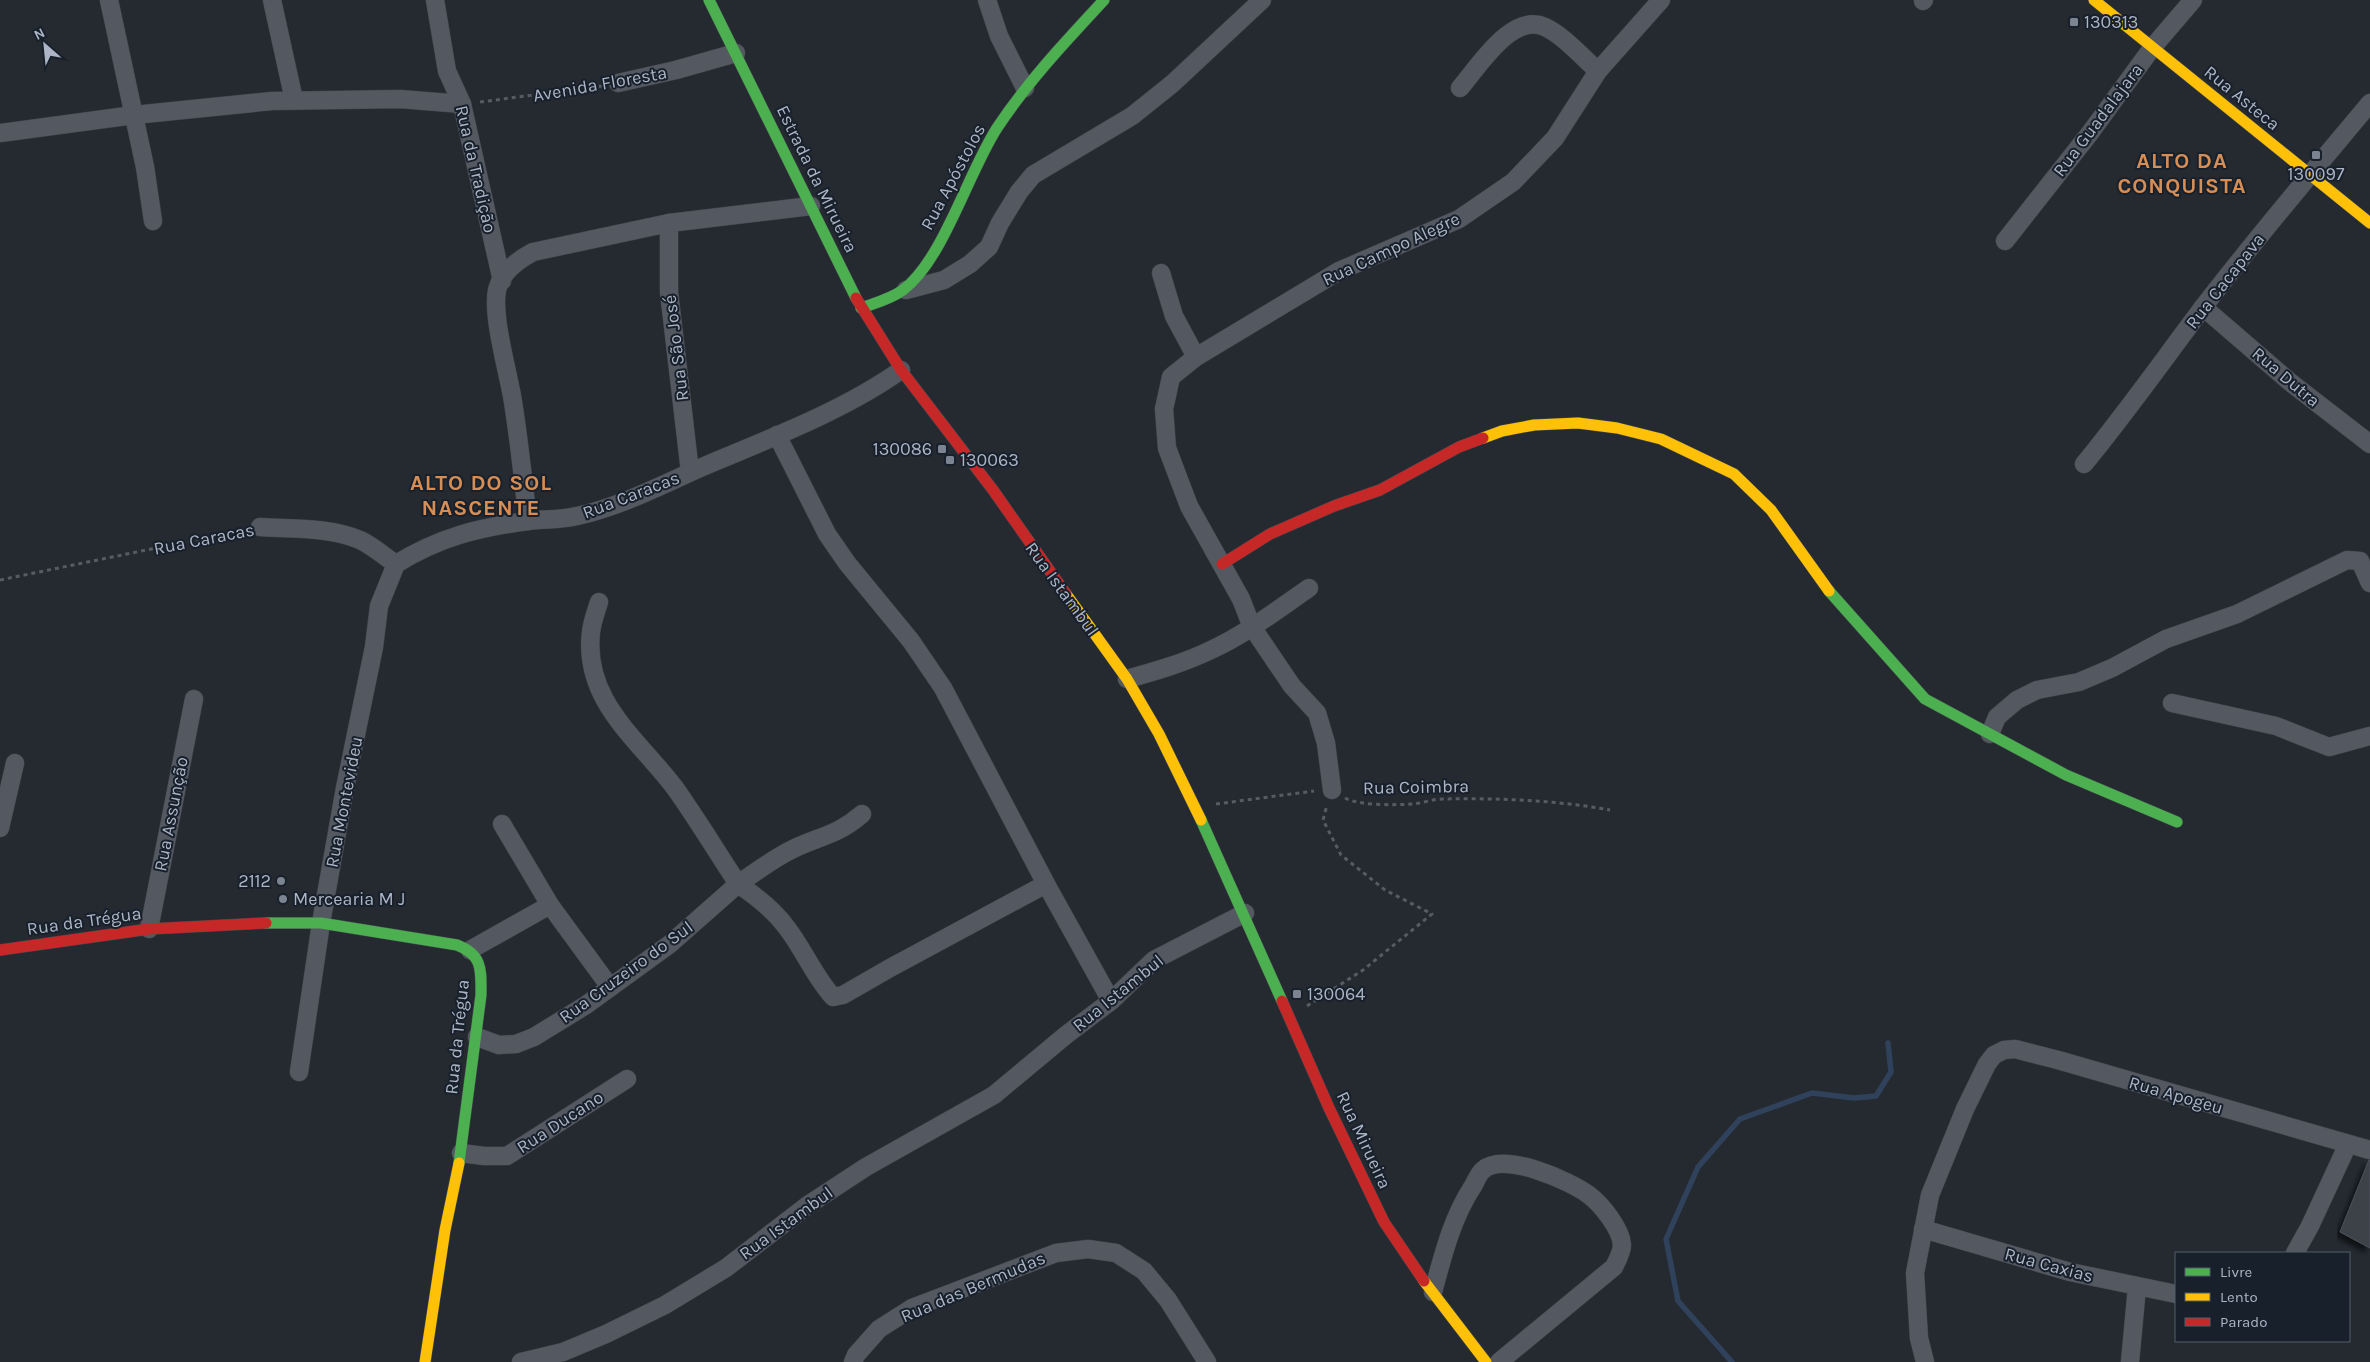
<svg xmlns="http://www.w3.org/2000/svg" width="2370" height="1362" viewBox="0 0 2370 1362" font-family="Karla,sans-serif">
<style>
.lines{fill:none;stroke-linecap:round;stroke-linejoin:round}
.stream{stroke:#30425b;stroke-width:5.5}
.building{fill:#3d4249;stroke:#4b515a;filter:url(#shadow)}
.street-casing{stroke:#42464c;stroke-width:19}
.fast-casing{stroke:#42464c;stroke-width:12}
.slow-casing{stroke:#42464c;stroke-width:12}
.jam-casing{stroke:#42464c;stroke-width:12}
.path{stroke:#565c63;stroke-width:3;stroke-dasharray:4 4;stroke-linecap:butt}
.street{stroke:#545860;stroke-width:18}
.fast{stroke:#4caf50;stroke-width:11}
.slow{stroke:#ffc107;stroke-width:11}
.jam{stroke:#c62828;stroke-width:11}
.poi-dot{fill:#7d8491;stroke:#18202c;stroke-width:2}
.labels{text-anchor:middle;stroke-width:4;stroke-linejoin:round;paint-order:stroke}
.poi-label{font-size:18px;fill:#acb5c5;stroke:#18202c;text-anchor:start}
.street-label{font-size:18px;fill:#acb5c5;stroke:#18202c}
.district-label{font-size:22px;font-weight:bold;letter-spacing:1px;fill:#d78e54;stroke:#18202c}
</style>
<defs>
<filter id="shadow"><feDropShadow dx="-4.5" dy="4.5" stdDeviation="2.5" flood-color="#0009"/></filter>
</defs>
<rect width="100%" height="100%" fill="#252a31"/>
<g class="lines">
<!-- stream -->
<polyline class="stream" points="1732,1362 1678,1301 1666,1239 1698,1167 1740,1119 1812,1093 1854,1098 1876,1096 1891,1072 1888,1043"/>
</g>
<!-- building -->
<polygon class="building" points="2369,1160 2370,1160 2370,1248 2340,1232"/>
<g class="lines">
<!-- street casing -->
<g class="street-casing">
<g id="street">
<polyline points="109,0 145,167 153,221"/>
<polyline points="272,0 294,100"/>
<polyline points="435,0 447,71 462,104 502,281"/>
<polyline points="987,0 999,36 1025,88"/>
<polyline points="1923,1 1924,0"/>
<polyline points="618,83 676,70 736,53"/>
<path d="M1460 88C1479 66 1512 12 1545 27 1564 36 1582 57 1598 71"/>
<polyline points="0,133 134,115 272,101 400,99 462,104"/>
<polyline points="669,223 669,292 690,472"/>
<polyline points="2005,241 2090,133 2152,48 2193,0"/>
<polyline points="1161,273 1174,316 1196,357"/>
<polyline points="906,290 944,280 970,264 989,247 1000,223 1019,192 1033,175 1132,116 1172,84 1262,0"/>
<polyline points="2203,307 2290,382 2370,444"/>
<polyline points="777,435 827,534 847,563 911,641 943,688 1046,884 1111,1001"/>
<path d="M2084 464C2126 413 2164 359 2204 306 2257 237 2314 170 2370 103"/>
<path d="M528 521C523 480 519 437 512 396 507 368 492 316 497 290 501 273 518 260 533 252L669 223 811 206"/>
<path d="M260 527C292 529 330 527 360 540 373 546 385 557 396 564 440 537 477 528 528 521 544 519 561 520 577 516 623 506 665 483 707 465 771 438 845 410 901 370"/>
<path d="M599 602C596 612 592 622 591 632 583 701 638 739 675 788 697 819 717 852 738 884 756 872 774 858 793 849 820 836 838 835 862 814"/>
<path d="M1127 679C1156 671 1184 663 1211 650 1246 634 1277 610 1309 588"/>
<polyline points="2172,703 2276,726 2329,747 2370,736"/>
<polyline points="1990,734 1997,717 2017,700 2037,690 2079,682 2112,668 2166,639 2237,614 2347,560 2360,561 2370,583"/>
<polyline points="1332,790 1326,743 1317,713 1292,686 1252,627 1241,599 1189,506 1167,448 1164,409 1171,377 1196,357 1339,271 1459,219 1513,182 1555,138 1598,71 1661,0"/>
<polyline points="502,824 550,905 610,987"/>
<polyline points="0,828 15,763"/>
<polyline points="149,929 194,699"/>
<polyline points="470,950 550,905"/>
<path d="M477 1037 499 1045 516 1044 534 1037 586 1005 670 944 738 884C756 896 774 910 787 928 804 950 814 976 833 997L843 995 890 968 1046 884"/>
<polyline points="299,1072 321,923 345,788 374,647 379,606 396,564"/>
<polyline points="461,1153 484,1156 507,1156 627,1079"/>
<polyline points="1923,1229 2070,1272 2176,1294"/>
<polyline points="2295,1253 2310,1226 2348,1144"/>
<path d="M1433 1292C1443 1255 1452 1218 1473 1186 1476 1181 1479 1173 1483 1170 1504 1151 1570 1181 1589 1195 1602 1205 1621 1229 1622 1245 1622 1252 1617 1261 1614 1267L1499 1362"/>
<polyline points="521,1362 563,1352 606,1334 665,1305 726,1268 808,1205 866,1167 994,1095 1066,1035 1111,1001 1154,960 1245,913"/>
<polyline points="853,1362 856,1355 879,1329 912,1308 1056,1253 1088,1249 1116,1253 1144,1271 1168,1300 1207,1362"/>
<polyline points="1925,1362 1919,1338 1915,1273 1930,1195 1965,1109 1987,1064 1994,1055 2004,1050 2015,1049 2058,1060 2370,1150"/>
<polyline points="2130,1362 2137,1287"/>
</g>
</g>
<!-- fast casing -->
<g class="fast-casing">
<g id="fast">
<polyline points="709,0 856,298"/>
<path d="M861 308C875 303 891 299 903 290 943 260 968 173 997 128 1028 81 1066 41 1104 0"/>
<polyline points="1829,591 1925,699 2066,775 2177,822"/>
<polyline points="1201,820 1282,1001"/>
<path d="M266 923H321L457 945C483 955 481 970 481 995L459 1163"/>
</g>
</g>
<!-- slow casing -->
<g class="slow-casing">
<g id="slow">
<polyline points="2094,0 2370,223"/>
<polyline points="1483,438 1502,431 1534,425 1578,423 1617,428 1661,439 1734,474 1771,510 1829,591"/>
<polyline points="1066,594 1127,679 1159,734 1201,820"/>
<polyline points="1424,1281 1486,1362"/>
<polyline points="425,1362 445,1230 459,1163"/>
</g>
</g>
<!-- jam casing -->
<g class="jam-casing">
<g id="jam">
<polyline points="856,298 901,370 993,490 1066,594"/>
<polyline points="1222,564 1270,534 1334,506 1380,490 1459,447 1483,438"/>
<polyline points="0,950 149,929 266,923"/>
<polyline points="1282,1001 1329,1108 1384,1222 1424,1281"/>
</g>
</g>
<!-- path -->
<g class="path">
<polyline points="480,102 602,86"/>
<polyline points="0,580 244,530"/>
<path d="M1345 798C1360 806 1395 805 1413 804 1423 803 1433 799 1443 799 1498 798 1555 800 1610 810"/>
<polyline points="1216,804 1314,791"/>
<polyline points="1307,1006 1363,970 1432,914 1385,890 1341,855 1323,820 1327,805"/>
</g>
<!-- street -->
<use href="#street" class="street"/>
<!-- fast -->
<use href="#fast" class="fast"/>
<!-- slow -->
<use href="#slow" class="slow"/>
<!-- jam -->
<use href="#jam" class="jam"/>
</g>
<!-- markers -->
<g class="poi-dot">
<rect x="2069" y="17" width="10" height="10" rx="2.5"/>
<rect x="2311" y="150" width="10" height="10" rx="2.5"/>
<rect x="937" y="444" width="10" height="10" rx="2.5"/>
<rect x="945" y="455" width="10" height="10" rx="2.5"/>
<circle cx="281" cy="881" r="5"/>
<circle cx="283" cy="899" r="5"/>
<rect x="1292" y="989" width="10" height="10" rx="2.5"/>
</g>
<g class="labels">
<!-- poi labels -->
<g class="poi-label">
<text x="2084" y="28">130313</text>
<text x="2316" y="180" text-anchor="middle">130097</text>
<text x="932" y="455" text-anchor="end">130086</text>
<text x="960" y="466">130063</text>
<text x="271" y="887" text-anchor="end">2112</text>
<text x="293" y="905">Mercearia M J</text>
<text x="1307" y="1000">130064</text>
</g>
<!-- street labels -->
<g class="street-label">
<text transform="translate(600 84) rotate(-10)" y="6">Avenida Floresta</text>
<text transform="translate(2242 98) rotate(39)" y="6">Rua Asteca</text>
<text transform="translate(2098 120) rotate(-53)" y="6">Rua Guadalajara</text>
<text transform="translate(476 169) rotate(77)" y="6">Rua da Tradição</text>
<text transform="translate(953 177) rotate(-62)" y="6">Rua Apóstolos</text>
<text transform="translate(817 179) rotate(64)" y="6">Estrada da Mirueira</text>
<text transform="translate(1391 249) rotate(-25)" y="6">Rua Campo Alegre</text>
<text transform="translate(2225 281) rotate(-52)" y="6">Rua Cacapava</text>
<text transform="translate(676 348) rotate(-97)" y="6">Rua São José</text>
<text transform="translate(2286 377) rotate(40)" y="6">Rua Dutra</text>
<text transform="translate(631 495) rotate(-21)" y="6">Rua Caracas</text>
<text transform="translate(204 539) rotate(-11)" y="6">Rua Caracas</text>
<text transform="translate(1062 589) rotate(54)" y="6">Rua Istambul</text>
<text transform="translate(1416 787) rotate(-1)" y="6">Rua Coimbra</text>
<text transform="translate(344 802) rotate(-79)" y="6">Rua Montevideu</text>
<text transform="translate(171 814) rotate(-79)" y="6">Rua Assunção</text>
<text transform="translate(84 921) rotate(-8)" y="6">Rua da Trégua</text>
<text transform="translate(626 972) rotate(-36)" y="6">Rua Cruzeiro do Sul</text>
<text transform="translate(1118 993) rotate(-39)" y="6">Rua Istambul</text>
<text transform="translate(457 1037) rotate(-84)" y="6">Rua da Trégua</text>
<text transform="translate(2176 1095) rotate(16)" y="6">Rua Apogeu</text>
<text transform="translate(560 1122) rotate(-33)" y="6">Rua Ducano</text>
<text transform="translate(1364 1140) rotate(65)" y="6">Rua Mirueira</text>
<text transform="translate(786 1223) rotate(-36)" y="6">Rua Istambul</text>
<text transform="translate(2049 1265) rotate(15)" y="6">Rua Caxias</text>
<text transform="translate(973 1287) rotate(-23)" y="6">Rua das Bermudas</text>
</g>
<!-- district labels -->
<g class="district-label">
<text x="2182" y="168">ALTO DA<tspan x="2182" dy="25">CONQUISTA</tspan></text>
<text x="481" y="490">ALTO DO SOL<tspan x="481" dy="25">NASCENTE</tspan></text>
</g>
</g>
<!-- legend -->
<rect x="2175" y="1252" width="175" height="90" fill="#18202c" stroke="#535c69"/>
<rect x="2185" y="1268" width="25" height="8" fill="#4caf50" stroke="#535c69"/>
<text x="2220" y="1277" font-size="15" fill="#acb5c5">Livre</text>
<rect x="2185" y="1293" width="25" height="8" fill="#ffc107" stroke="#535c69"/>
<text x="2220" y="1302" font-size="15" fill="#acb5c5">Lento</text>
<rect x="2185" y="1318" width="25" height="8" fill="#c62828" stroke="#535c69"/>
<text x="2220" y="1327" font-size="15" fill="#acb5c5">Parado</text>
<!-- north arrow -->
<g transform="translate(45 45) rotate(333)" stroke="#18202c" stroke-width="4" paint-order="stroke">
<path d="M0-4L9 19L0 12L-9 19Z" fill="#acb5c5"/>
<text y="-8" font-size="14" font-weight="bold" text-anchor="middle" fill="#acb5c5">N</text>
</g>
</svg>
